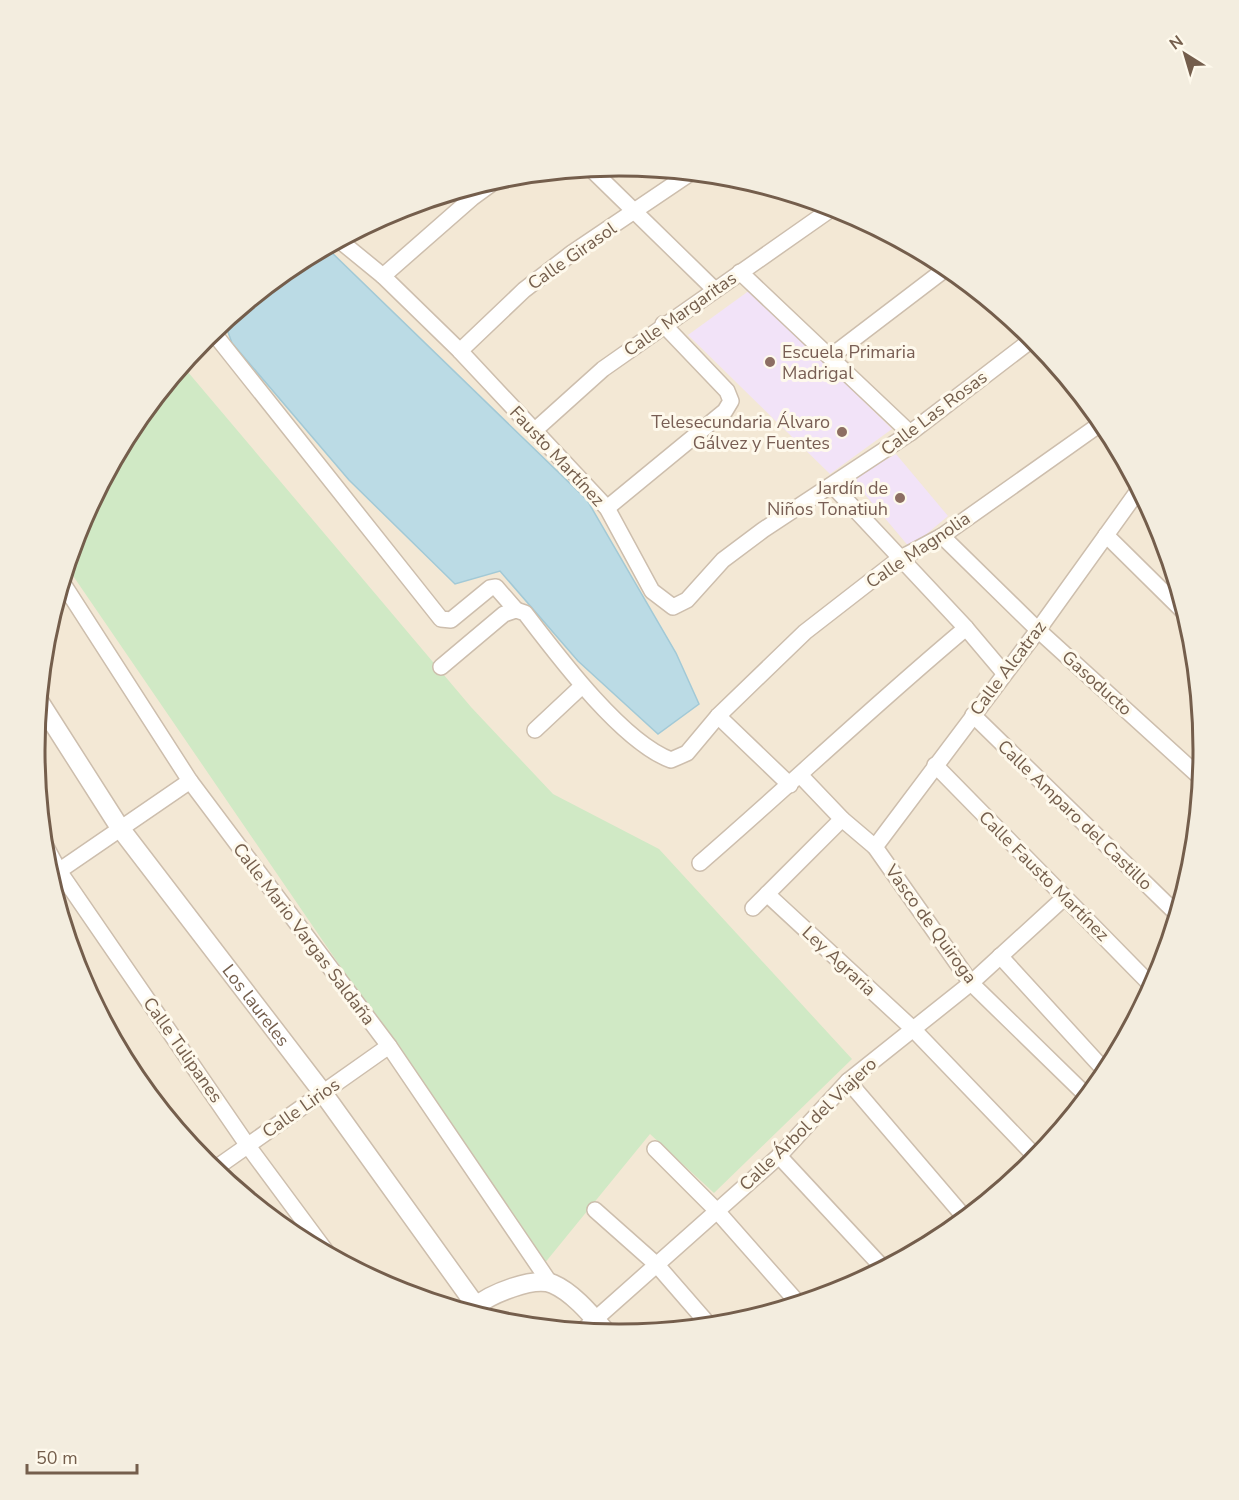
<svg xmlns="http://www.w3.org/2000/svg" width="1239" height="1500" viewBox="0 0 1239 1500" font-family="'Nunito Sans',sans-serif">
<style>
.residential{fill:#f3e8d5}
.education{fill:#f2e3f8}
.green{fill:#d0e9c5}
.water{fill:#bbdbe5;stroke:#a2c9d6;stroke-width:1.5}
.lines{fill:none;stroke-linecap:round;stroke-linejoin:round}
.minor-casing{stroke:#cdbead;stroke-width:18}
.tertiary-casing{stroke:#cdbead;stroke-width:21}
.minor{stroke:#fff;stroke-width:15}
.tertiary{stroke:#fff;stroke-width:18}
.education-dot{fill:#8d6e63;stroke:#fef9ec;stroke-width:2}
.labels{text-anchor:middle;stroke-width:6;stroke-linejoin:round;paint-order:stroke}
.street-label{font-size:18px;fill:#745e4c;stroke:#fef9ec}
.education-label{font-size:18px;fill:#785e54;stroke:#fef9ec;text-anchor:end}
.rim{fill:none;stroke:#745e4c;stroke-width:3}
</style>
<rect width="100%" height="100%" fill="#fcf5e6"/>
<!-- residential -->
<circle class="residential" cx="620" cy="750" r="583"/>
<!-- education -->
<g class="education">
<polygon points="750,290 892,429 830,474 688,335"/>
<polygon points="896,454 948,516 910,548 852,479"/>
</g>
<!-- green -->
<polygon class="green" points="182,365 471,707 553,794 659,849 852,1059 714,1193 650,1134 544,1264 67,567 79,526 133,425"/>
<!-- water -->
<polygon class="water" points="326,247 587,500 676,653 699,704 658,734 578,661 500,571 455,584 349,480 232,343 224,321 295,263"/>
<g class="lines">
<!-- minor casing -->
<g class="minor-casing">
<g id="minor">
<polyline points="590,168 715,290"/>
<polyline points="339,240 383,276 460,351 607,508 652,591 673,607 687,600 723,560 763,530 910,433 1034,338"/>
<polyline points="740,272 910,433"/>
<polyline points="383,276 472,198 498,179"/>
<polyline points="212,331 441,619 451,620 490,588 496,587 516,610"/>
<polyline points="460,351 524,290 572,253 692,172"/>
<polyline points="830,357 948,267"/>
<polyline points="534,431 603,369 834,207"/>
<polyline points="833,486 966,628 1004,673"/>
<polyline points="607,508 725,411 731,401 727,391 663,324"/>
<polyline points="1106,535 1187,615"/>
<polyline points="942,536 1038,630 1202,779"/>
<polyline points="62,582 190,781 389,1046 550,1283"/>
<path d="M441 667 504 614 516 610 525 613C557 655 622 742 671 760L687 753 718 716 805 632 899 559 942 536 1103 422"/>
<polyline points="973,715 1178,915"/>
<polyline points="718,716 790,785"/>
<polyline points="535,730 582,686"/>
<polyline points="935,765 1153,987"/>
<polyline points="801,776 842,819 875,847 971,983 1088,1097"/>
<polyline points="44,843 59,871 248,1146 328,1254"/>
<polyline points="875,847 1038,630 1140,488"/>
<path d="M700 863C789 786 875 704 966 628"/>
<polyline points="50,877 190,781"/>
<polyline points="767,894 912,1028 1037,1158"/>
<polyline points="753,908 842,819"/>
<polyline points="1000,956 1107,1073"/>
<polyline points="848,1081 966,1219"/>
<polyline points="655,1149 717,1211 799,1304"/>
<polyline points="779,1156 884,1269"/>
<polyline points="213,1170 389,1046"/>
<polyline points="595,1210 657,1265 710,1326"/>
<polyline points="582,1331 779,1156 848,1081 971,983 1065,897"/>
</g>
</g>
<!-- tertiary casing -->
<g class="tertiary-casing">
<g id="tertiary">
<path id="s1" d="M39 701 120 828 323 1093 484 1317"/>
<path d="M475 1307C490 1294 534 1276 553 1284 574 1293 593 1317 608 1334"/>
</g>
</g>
<!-- minor -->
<use href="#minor" class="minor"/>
<!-- tertiary -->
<use href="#tertiary" class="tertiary"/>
</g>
<!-- markers -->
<g class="education-dot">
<circle cx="770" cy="362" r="6"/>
<circle cx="842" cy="432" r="6"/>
<circle cx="900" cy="498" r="6"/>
</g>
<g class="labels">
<!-- street labels -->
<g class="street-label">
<text transform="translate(572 256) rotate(-35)" y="6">Calle Girasol</text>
<text transform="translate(680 314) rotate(-35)" y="6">Calle Margaritas</text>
<text transform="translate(934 413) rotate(-37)" y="6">Calle Las Rosas</text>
<text transform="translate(557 456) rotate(47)" y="6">Fausto Martínez</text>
<text transform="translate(918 550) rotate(-34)" y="6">Calle Magnolia</text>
<text transform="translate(1008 668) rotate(-53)" y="6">Calle Alcatraz</text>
<text transform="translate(1097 683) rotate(42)" y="6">Gasoducto</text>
<text transform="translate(1075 815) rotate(44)" y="6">Calle Amparo del Castillo</text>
<text transform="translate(1044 876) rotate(45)" y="6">Calle Fausto Martínez</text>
<text transform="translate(931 924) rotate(54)" y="6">Vasco de Quiroga</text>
<text transform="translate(304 934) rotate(53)" y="6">Calle Mario Vargas Saldaña</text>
<text transform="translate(839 961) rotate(43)" y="6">Ley Agraria</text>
<text dy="6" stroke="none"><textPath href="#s1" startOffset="374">Los laureles</textPath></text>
<text transform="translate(183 1050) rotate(55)" y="6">Calle Tulipanes</text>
<text transform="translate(301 1108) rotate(-35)" y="6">Calle Lirios</text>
<text transform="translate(808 1124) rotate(-44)" y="6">Calle Árbol del Viajero</text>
</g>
<!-- education labels -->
<g class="education-label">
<text x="782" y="358" text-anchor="start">Escuela Primaria<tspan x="782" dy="21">Madrigal</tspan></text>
<text x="830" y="428">Telesecundaria Álvaro<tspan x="830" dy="21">Gálvez y Fuentes</tspan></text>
<text x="888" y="494">Jardín de<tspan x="888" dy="21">Niños Tonatiuh</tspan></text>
</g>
</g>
<!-- crop -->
<path d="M0 0H1239V1500H0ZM45 750a574 574 0 1 1 1148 0a574 574 0 1 1-1148 0Z" fill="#f3eddf" fill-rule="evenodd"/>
<path class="rim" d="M45 750a574 574 0 1 1 1148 0a574 574 0 1 1-1148 0Z"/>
<!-- north arrow -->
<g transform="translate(1185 54) rotate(323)" stroke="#fef9ec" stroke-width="4.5" paint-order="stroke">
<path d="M0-4.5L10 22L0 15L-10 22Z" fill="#745e4c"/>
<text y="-9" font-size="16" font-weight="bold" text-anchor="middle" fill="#745e4c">N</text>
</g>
<!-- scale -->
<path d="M27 1464v9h110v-9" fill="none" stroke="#745e4c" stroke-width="3"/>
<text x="36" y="1464" font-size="18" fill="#745e4c" stroke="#fef9ec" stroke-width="4.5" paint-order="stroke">50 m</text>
</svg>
